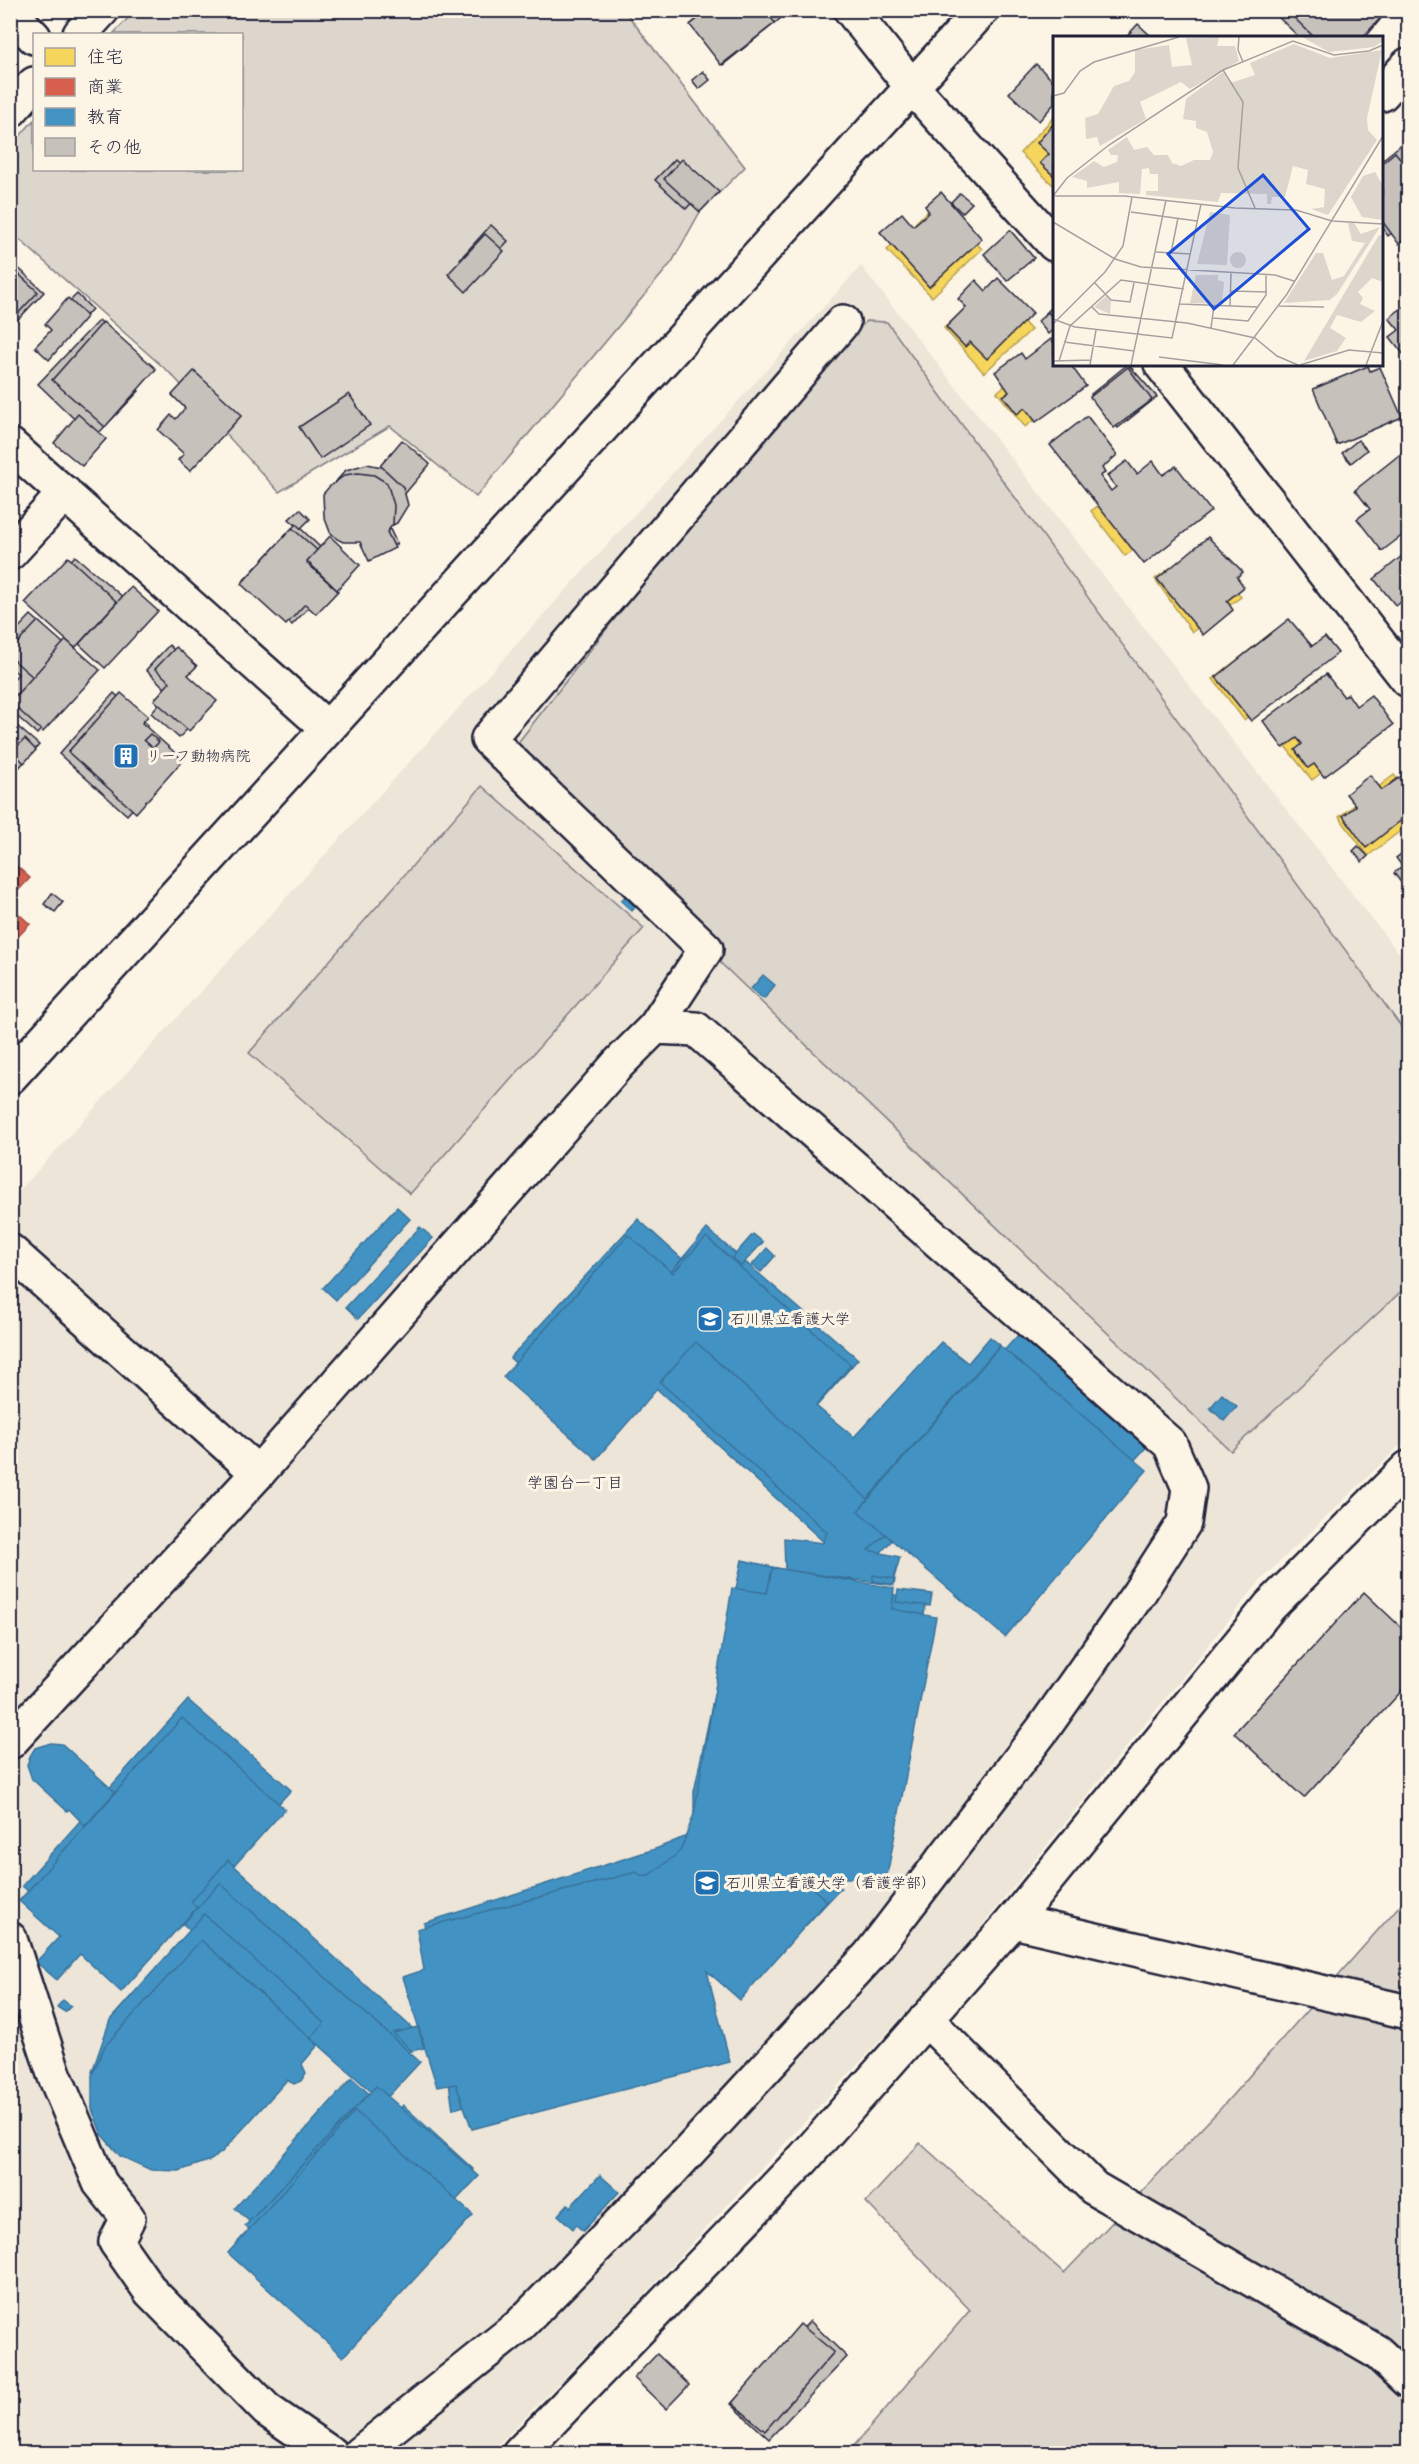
<svg xmlns="http://www.w3.org/2000/svg" width="1419" height="2464" viewBox="0 0 1419 2464" font-family="Pangolin,'Klee One',sans-serif">
<style>
.built{fill:#ece5d8}
.green{fill:#dcd6cc;stroke:#7f7c84;stroke-width:1.5}
.homes{fill:#f6d55c;stroke:#b69f52;stroke-width:1.5}
.shops{fill:#d6604d;stroke:#a04d48;stroke-width:1.5}
.schools{fill:#4393c3;stroke:#39719a;stroke-width:1.5}
.building{fill:#c6c1bb;stroke:#22223b;stroke-width:1.5}
.lines{fill:none;stroke-linecap:round;stroke-linejoin:round}
.minor-casing{stroke:#22223b;stroke-width:38}
.minor{stroke:#fcf5e5;stroke-width:33}
.labels{text-anchor:middle;stroke-width:6;stroke-linejoin:round;paint-order:stroke}
.poi-label{font-size:15px;fill:#22223b;stroke:#fcf5e5;text-anchor:start}
.neighbourhood-label{font-size:16px;fill:#22223b;stroke:#fcf5e5}
.inset-road{fill:none;stroke:#a5a1a1;stroke-width:1.5}
.view{fill:#1d4ed8;fill-opacity:0.15;stroke:#1d4ed8;stroke-width:3}
.inset-edge{fill:none;stroke:#22223b;stroke-width:3}
</style>
<rect width="100%" height="100%" fill="#fcf5e5"/>
<filter id="ink" filterUnits="userSpaceOnUse"><feTurbulence type="fractalNoise" baseFrequency=".0167" numOctaves="2"/><feDisplacementMap in="SourceGraphic" scale="12" xChannelSelector="R" yChannelSelector="G"/><feConvolveMatrix kernelMatrix="1 2 1 2 8 2 1 2 1" color-interpolation-filters="sRGB"/></filter>
<g filter="url(#ink)">
<!-- built -->
<polygon class="built" points="861,266 1408,965 1408,1438 1261,1580 951,1964 630,2310 490,2453 11,2454 11,1200"/>
<!-- green -->
<g class="green">
<polygon points="624,10 745,167 700,212 672,262 476,497 390,426 279,492 172,375 11,232 10,147 34,120 34,170 242,170 242,34 113,34 135,11"/>
<polygon points="866,321 887,322 1408,1036 1408,1285 1231,1451 506,758 690,522"/>
<polygon points="482,786 644,928 410,1194 249,1053"/>
<polygon points="1408,1896 1408,2453 847,2454 970,2310 866,2202 920,2143 1064,2273 1221,2108"/>
</g>
<!-- homes -->
<g class="homes">
<polygon points="1054,117 1054,186 1020,153"/>
<polygon points="937,202 982,249 932,297 887,250"/>
<polygon points="991,286 1031,330 984,373 944,328"/>
<polygon points="1045,353 1074,389 1025,427 997,392"/>
<polygon points="1148,470 1181,516 1125,556 1091,511"/>
<polygon points="1203,544 1241,597 1192,632 1155,579"/>
<polygon points="1275,630 1306,671 1244,720 1213,679"/>
<polygon points="1321,677 1344,706 1333,715 1356,746 1312,780 1265,721"/>
<polygon points="1394,775 1408,794 1408,825 1368,856 1339,817"/>
</g>
<!-- shops -->
<g class="shops">
<polygon points="10,860 30,878 10,899"/>
<polygon points="10,906 30,924 10,945"/>
</g>
<!-- schools -->
<g class="schools">
<polygon points="629,892 640,902 632,911 621,901"/>
<polygon points="763,975 775,985 764,999 751,989"/>
<polygon points="397,1207 410,1219 336,1300 323,1288"/>
<polygon points="638,1219 682,1259 696,1342 600,1442 510,1358"/>
<polygon points="420,1227 433,1238 358,1319 346,1307"/>
<polygon points="707,1229 858,1359 793,1433 649,1298"/>
<polygon points="753,1234 763,1242 741,1266 732,1258"/>
<polygon points="628,1235 673,1273 706,1237 851,1365 816,1406 854,1437 941,1342 968,1363 990,1337 1000,1345 857,1511 892,1540 855,1581 822,1576 827,1545 657,1389 596,1459 503,1377"/>
<polygon points="767,1248 775,1256 761,1272 752,1265"/>
<polygon points="1028,1324 1153,1440 1003,1603 878,1490"/>
<polygon points="696,1342 896,1525 868,1550 900,1557 892,1585 785,1570 784,1538 823,1543 827,1532 660,1382"/>
<polygon points="1000,1346 1147,1470 1005,1637 858,1511"/>
<polygon points="1222,1394 1237,1406 1224,1421 1210,1408"/>
<polygon points="742,1560 926,1602 889,1834 803,1822 792,1843 841,1888 745,1990 710,1953 685,1963 701,2042 453,2109 424,1923 658,1848 694,1833 694,1792"/>
<polygon points="776,1568 894,1588 892,1609 936,1617 886,1881 796,1874 827,1901 740,2000 707,1971 730,2062 472,2129 456,2084 437,2087 403,1977 424,1970 417,1929 636,1872 642,1876 649,1875 675,1856 681,1849 694,1814 732,1588 767,1593 772,1569"/>
<polygon points="873,1575 895,1579 894,1585 873,1581"/>
<polygon points="898,1590 932,1594 930,1606 896,1602"/>
<polygon points="188,1700 291,1790 125,1972 22,1886"/>
<polygon points="182,1718 285,1809 121,1992 80,1954 57,1980 36,1962 59,1937 19,1901"/>
<polygon points="51,1743 62,1744 115,1792 85,1826 69,1809 67,1811 32,1779 27,1765 30,1756 35,1748"/>
<polygon points="228,1860 423,2038 385,2079 191,1902"/>
<polygon points="220,1883 420,2062 383,2102 183,1924"/>
<polygon points="204,1914 324,2023 233,2125 191,2146 136,2144 121,2129 92,2072 110,2020"/>
<polygon points="201,1940 318,2045 302,2064 306,2073 301,2081 294,2084 287,2080 222,2152 211,2160 179,2171 151,2170 120,2156 102,2135 92,2109 92,2075 105,2046"/>
<polygon points="63,2000 71,2006 65,2012 57,2007"/>
<polygon points="418,2027 424,2048 412,2051 393,2033"/>
<polygon points="352,2078 394,2117 403,2105 473,2169 450,2194 354,2111 252,2224 235,2208"/>
<polygon points="376,2086 479,2176 349,2314 245,2226"/>
<polygon points="355,2111 473,2215 343,2357 228,2253"/>
<polygon points="600,2175 619,2192 583,2231 576,2225 573,2229 558,2215 568,2204 570,2207"/>
</g>
<!-- building -->
<g class="building">
<polygon points="688,10 709,10 696,20"/>
<polygon points="708,10 773,10 780,19 723,65 691,24"/>
<polygon points="709,10 765,10 775,23 721,65 690,25"/>
<polygon points="1271,10 1388,10 1365,38 1300,38"/>
<polygon points="1286,10 1388,10 1362,38 1315,38"/>
<polygon points="1138,24 1153,38 1125,38"/>
<polygon points="1036,64 1054,82 1054,104 1039,121 1009,93"/>
<polygon points="703,71 710,80 699,89 692,80"/>
<polygon points="1054,123 1054,176 1040,163 1049,154 1037,143"/>
<polygon points="1408,139 1408,230 1399,237 1394,231 1388,236 1382,227 1382,160"/>
<polygon points="1395,152 1408,168 1408,236 1399,244 1382,221 1382,163"/>
<polygon points="675,159 705,188 686,209 655,180"/>
<polygon points="682,159 719,192 700,212 664,179"/>
<polygon points="941,192 982,239 929,287 880,232 902,213 913,226 929,212 925,206"/>
<polygon points="960,193 972,203 962,213 951,202"/>
<polygon points="491,225 508,241 476,276 460,259"/>
<polygon points="1010,230 1034,258 1007,281 984,254"/>
<polygon points="485,234 504,251 466,292 448,274"/>
<polygon points="10,260 44,292 10,328"/>
<polygon points="10,266 38,292 10,322"/>
<polygon points="998,278 1033,313 987,359 970,342 965,347 946,327 966,307 958,299 976,280 986,291"/>
<polygon points="77,294 92,309 73,330 56,315"/>
<polygon points="68,298 87,316 49,360 35,347 51,330 45,324"/>
<polygon points="1408,303 1408,360 1390,337 1399,330 1389,318"/>
<polygon points="1054,305 1054,329 1043,316"/>
<polygon points="1048,312 1054,320 1054,329 1048,334 1038,321"/>
<polygon points="99,320 125,345 109,362 139,391 94,438 38,384"/>
<polygon points="103,322 156,369 105,427 52,380"/>
<polygon points="1051,339 1054,343 1054,364 1070,364 1086,386 1036,422 1025,408 1017,414 1003,396 1009,392 995,372 1021,353 1025,359"/>
<polygon points="1128,364 1157,397 1118,428 1091,394"/>
<polygon points="1368,366 1370,371 1380,367 1402,417 1337,445 1313,389"/>
<polygon points="1128,367 1152,400 1114,428 1090,397"/>
<polygon points="194,371 242,415 190,471 178,460 184,454 158,430 171,415 176,419 185,408 172,395"/>
<polygon points="349,394 370,425 320,459 299,427"/>
<polygon points="78,414 106,439 82,466 54,443"/>
<polygon points="1087,416 1117,455 1102,468 1105,473 1100,476 1111,491 1116,487 1107,476 1127,461 1137,474 1153,461 1163,475 1176,466 1211,511 1144,564 1050,445"/>
<polygon points="402,440 430,464 403,496 375,472"/>
<polygon points="1358,440 1367,450 1351,463 1342,453"/>
<polygon points="1408,448 1408,531 1382,551 1357,519 1370,509 1355,490"/>
<polygon points="367,464 382,467 403,487 408,505 397,523 389,527 397,544 372,556 361,538 347,537 334,525 325,508 331,487 346,470"/>
<polygon points="358,473 374,475 387,483 394,505 393,524 387,532 395,548 369,561 360,542 343,542 337,539 330,532 324,516 323,494 329,487 345,475"/>
<polygon points="300,509 310,519 300,529 289,519"/>
<polygon points="296,524 322,549 311,560 333,582 292,625 244,580"/>
<polygon points="292,528 318,551 307,563 338,591 316,614 305,604 286,625 241,584"/>
<polygon points="330,536 360,565 337,590 307,561"/>
<polygon points="1208,537 1243,572 1237,577 1244,587 1227,601 1233,610 1203,635 1157,579"/>
<polygon points="1408,551 1408,596 1396,606 1374,579"/>
<polygon points="75,556 124,598 87,640 38,597"/>
<polygon points="68,557 117,602 75,648 25,603"/>
<polygon points="131,587 158,611 105,668 79,644"/>
<polygon points="31,615 94,672 37,734 10,710 10,683 18,674 10,667 10,637"/>
<polygon points="1289,619 1312,646 1325,637 1338,653 1251,721 1216,677"/>
<polygon points="38,621 64,644 34,678 10,657 10,651"/>
<polygon points="66,640 100,670 43,732 10,702"/>
<polygon points="169,645 187,663 181,670 214,700 179,738 151,713 169,692 146,670"/>
<polygon points="176,647 197,666 188,675 217,701 189,731 154,700 170,682 155,669"/>
<polygon points="1326,674 1344,697 1348,694 1356,706 1371,695 1393,725 1324,777 1314,764 1308,768 1295,750 1302,744 1297,738 1283,748 1263,721"/>
<polygon points="114,693 148,725 138,735 172,766 127,815 59,754"/>
<polygon points="121,693 148,716 142,723 183,760 136,813 68,752"/>
<polygon points="10,720 39,745 10,778"/>
<polygon points="150,734 159,742 153,748 144,740"/>
<polygon points="25,739 36,750 24,763 12,751"/>
<polygon points="1407,772 1408,815 1366,848 1343,816 1356,806 1346,794 1370,775 1382,790"/>
<polygon points="1358,846 1368,856 1362,862 1353,851"/>
<polygon points="1408,849 1408,874 1396,858"/>
<polygon points="1408,861 1408,892 1394,873"/>
<polygon points="52,893 63,902 55,912 44,904"/>
<polygon points="1364,1592 1408,1634 1408,1684 1304,1798 1234,1733"/>
<polygon points="810,2321 847,2357 769,2439 731,2404"/>
<polygon points="800,2324 834,2352 765,2431 732,2403"/>
<polygon points="657,2354 689,2385 666,2409 634,2378"/>
</g>
<g class="lines">
<!-- minor casing -->
<g class="minor-casing">
<g id="minor">
<polyline points="851,10 912,87 1054,244"/>
<polyline points="10,12 34,37"/>
<polyline points="80,34 102,10"/>
<polyline points="1382,94 1408,65"/>
<polyline points="10,111 34,84"/>
<polyline points="1161,364 1408,680"/>
<polyline points="10,445 327,728"/>
<polyline points="10,553 65,493"/>
<polyline points="655,1027 706,949 488,739 843,322"/>
<polyline points="10,1077 982,10"/>
<polyline points="10,1251 258,1473 619,1063 655,1027 696,1029 1170,1444 1189,1488 1184,1523 1139,1593 1043,1729 869,1956 669,2173 519,2326 359,2454"/>
<polyline points="10,1742 258,1473"/>
<polyline points="1013,1921 1408,2012"/>
<polyline points="10,1939 54,2074 100,2183 128,2218 116,2242 151,2292 267,2410 331,2454"/>
<polyline points="926,2019 1094,2188 1377,2352 1408,2381"/>
<polyline points="519,2454 804,2158 1013,1921 1270,1606 1408,1468"/>
</g>
</g>
<!-- minor -->
<use href="#minor" class="minor"/>
</g>
</g>
<!-- icons -->
<defs>
<g id="building-square" transform="scale(1.35)"><rect x="-9" y="-9" width="18" height="18" rx="4" fill="#1f6fb2" stroke="#fcf5e5"/><path d="M-4-6H4V6H1V3H-1V6H-4ZM-2.5-4.3h1.7v1.8h-1.7ZM.8-4.3h1.7v1.8H.8ZM-2.5-1h1.7V.8h-1.7ZM.8-1h1.7V.8H.8Z" fill="#fff"/></g>
<g id="university-square" transform="scale(1.35)"><rect x="-9" y="-9" width="18" height="18" rx="4" fill="#1f6fb2" stroke="#fcf5e5"/><path d="M0-5L7-2L0 1L-7-2ZM-4 1L0 2.5L4 1V4Q0 6-4 4Z" fill="#fff"/></g>
</defs>
<g fill-rule="evenodd">
<use href="#building-square" x="126" y="756"/>
<use href="#university-square" x="710" y="1319"/>
<use href="#university-square" x="707" y="1883"/>
</g>
<g class="labels">
<!-- poi labels -->
<g class="poi-label">
<text x="146" y="761">リーフ動物病院</text>
<text x="730" y="1324">石川県立看護大学</text>
<text x="726" y="1888">石川県立看護大学（看護学部）</text>
</g>
<!-- neighbourhood labels -->
<g class="neighbourhood-label">
<text x="575" y="1488">学園台一丁目</text>
</g>
</g>
<!-- overview -->
<g transform="translate(1053 36)">
<rect width="330" height="330" fill="#fcf5e5"/>
<path d="M166 1 164 10H182L186 25 137 53 128 46 87 66 93 83 47 110 44 101 33 103 32 82 45 78 61 50 76 45 82 36V14L116 9 119 31 139 29 133 2ZM249 1H330V5L321 11 276 16ZM241 8 277 22 329 14 314 82 315 94 324 104 275 179 258 173 271 171 272 153 253 148 255 134 240 130 232 161H219L218 168H214V158L168 157 165 166 93 159V155H105V138H97L96 132 89 133 87 158 66 157V146L34 152V145L19 141 41 125 51 131 64 126 65 119H58L55 114 74 101 81 114 94 111 101 119H115L119 127 128 130 141 124H157L160 116 154 96 143 92V85L130 83 133 63 170 36 177 47 202 39 197 27ZM322 136 330 150V184L309 181 298 161 310 140ZM157 176 177 179 174 229 144 228ZM295 187H301L308 198 327 191 284 258 277 264 231 267 263 217H270L279 244 291 240 312 207 299 205ZM326 199 330 200V246L319 242 305 256 310 262 307 268 322 275 308 286 284 279 277 292 293 302 284 315 251 325ZM177 224a8 8 0 1 1 16 0a8 8 0 1 1-16 0ZM143 239H165V244L171 246 169 268 137 267ZM53 260 58 265 57 278 41 271Z" fill="#dcd6cc"/>
<path class="inset-road" d="M186 1 185 14 190 26M170 34 190 66 185 132 202 172M0 60 11 57 27 35 41 26 126 1M0 160 14 142 56 109 170 34 240 5 281 19 316 15 330 9M2 160H71L182 172 243 174 279 185 330 188M78 176 144 185M0 186 62 223 88 231 222 239 241 245M103 216 137 218M118 217 125 182M41 246 58 264 77 266 81 247M178 255 214 256M127 268 205 271M177 270 178 237M226 270 271 271M39 271 46 278 134 287 202 302 224 320 245 329M160 282 195 285 213 259V238M0 283 22 291 119 302 148 168M0 288 52 236 70 210 79 161M158 292 161 269M11 306 81 315M106 321 170 329M0 325 38 324M6 325 17 290 68 244 131 253M37 329 43 294M78 329 113 164M180 329 234 258 330 100M247 329 296 314 330 317M313 329 330 285"/>
<path class="view" d="M210 139 256 193 161 273 115 218Z"/>
<rect width="330" height="330" class="inset-edge"/>
</g>
<!-- margin -->
<rect width="1419" height="2464" fill="none" stroke="#fcf5e5" stroke-width="36"/>
<rect x="18" y="18" width="1383" height="2428" fill="none" stroke="#22223b" stroke-width="2" filter="url(#ink)"/>
<!-- legend -->
<rect x="33" y="33" width="210" height="138" fill="#fcf5e5" stroke="#a5a1a1" stroke-width="1.5"/>
<rect x="45" y="48" width="30" height="18" fill="#f6d55c" stroke="#a5a1a1" stroke-width="1.5"/>
<text x="87" y="63" font-size="18" fill="#22223b">住宅</text>
<rect x="45" y="78" width="30" height="18" fill="#d6604d" stroke="#a5a1a1" stroke-width="1.5"/>
<text x="87" y="93" font-size="18" fill="#22223b">商業</text>
<rect x="45" y="108" width="30" height="18" fill="#4393c3" stroke="#a5a1a1" stroke-width="1.5"/>
<text x="87" y="123" font-size="18" fill="#22223b">教育</text>
<rect x="45" y="138" width="30" height="18" fill="#c6c1bb" stroke="#a5a1a1" stroke-width="1.5"/>
<text x="87" y="153" font-size="18" fill="#22223b">その他</text>
</svg>
